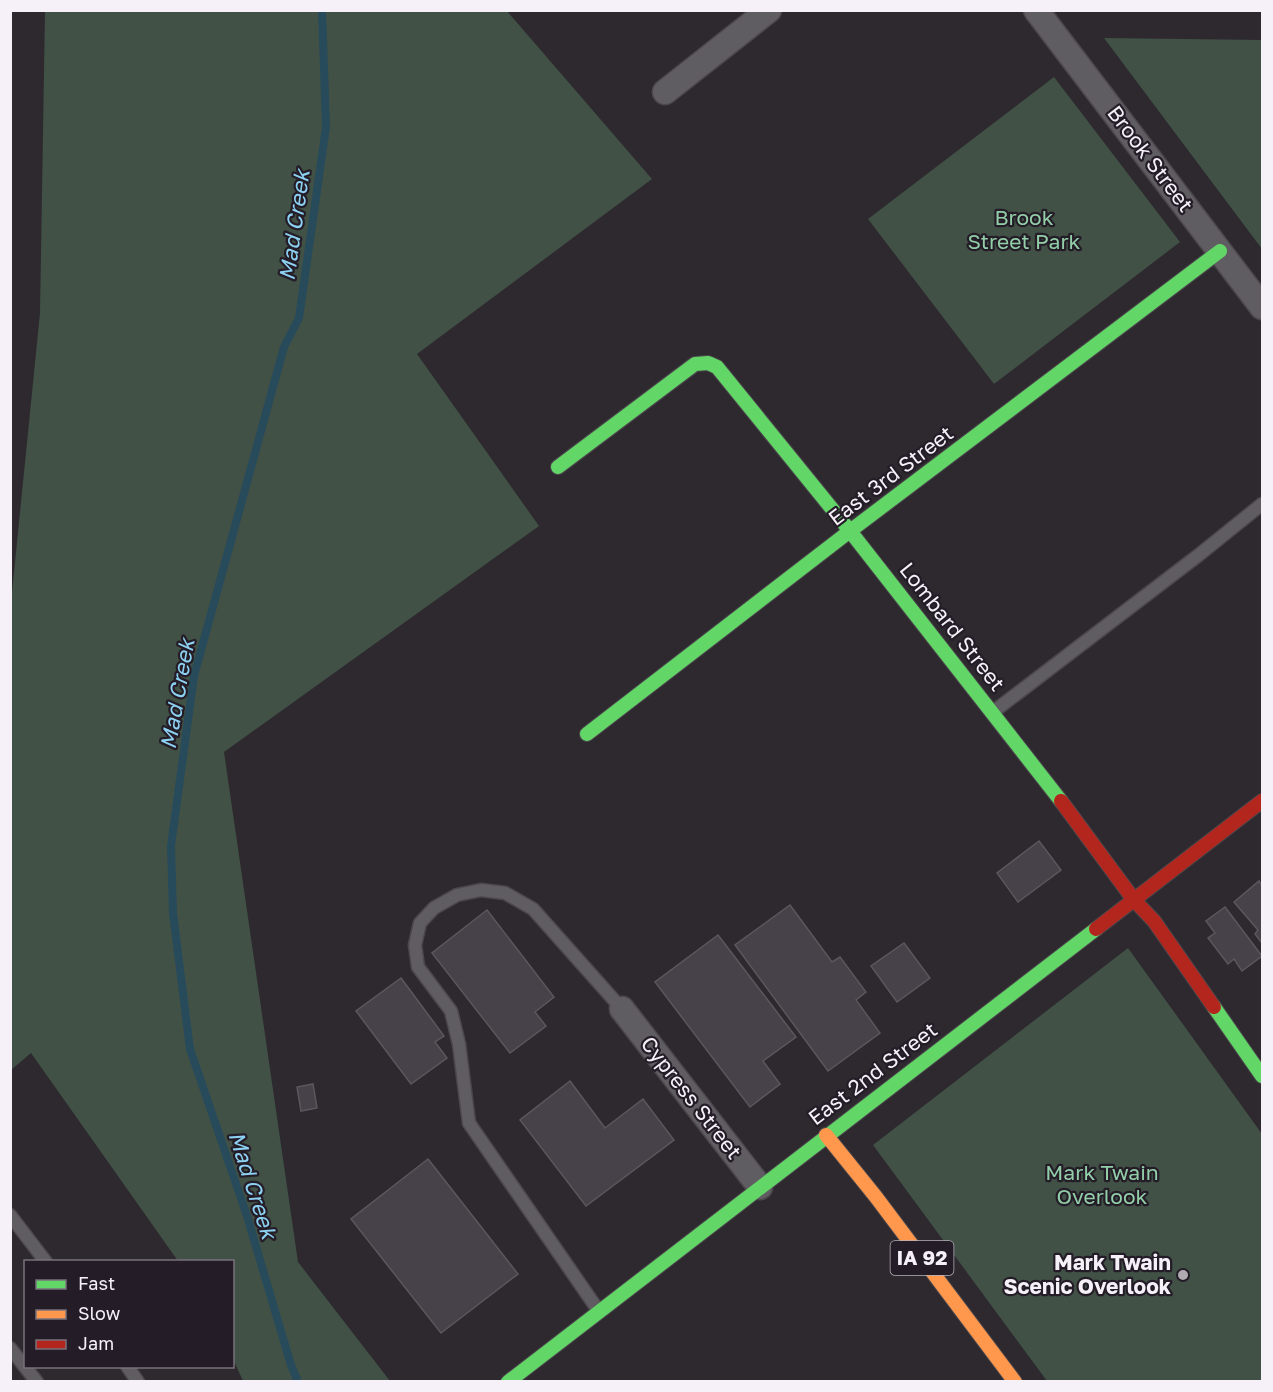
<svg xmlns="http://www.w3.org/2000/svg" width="1273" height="1392" viewBox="0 0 1273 1392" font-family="'Golos Text',sans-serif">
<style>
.green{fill:#415146}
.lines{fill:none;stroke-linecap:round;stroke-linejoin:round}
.stream{stroke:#284b5b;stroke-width:8}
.building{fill:#47414a;stroke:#5b575c;stroke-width:1.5}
.lane-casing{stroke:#4b474c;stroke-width:15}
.street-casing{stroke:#4b474c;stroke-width:27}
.fast-casing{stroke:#4b474c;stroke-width:16}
.slow-casing{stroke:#4b474c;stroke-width:16}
.jam-casing{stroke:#4b474c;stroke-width:16}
.lane{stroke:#605d62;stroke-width:12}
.street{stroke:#605d62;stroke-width:24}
.fast{stroke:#63d668;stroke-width:14}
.slow{stroke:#ff974d;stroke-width:14}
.jam{stroke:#b3261e;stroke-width:14}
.poi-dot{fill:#b0abb2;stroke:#241d28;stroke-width:2}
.labels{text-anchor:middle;stroke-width:4.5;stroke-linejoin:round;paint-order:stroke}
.shield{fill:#241d28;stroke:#b7b1ba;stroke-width:1.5}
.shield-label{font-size:20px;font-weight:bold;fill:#f6f1f9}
.street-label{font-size:21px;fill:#f6f1f9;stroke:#241d28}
.park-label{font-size:21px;fill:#92cea8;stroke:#241d28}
.poi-label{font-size:21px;font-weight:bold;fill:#f6f1f9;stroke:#241d28;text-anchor:end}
.water-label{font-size:22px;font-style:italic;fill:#8dd2f2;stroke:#241d28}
</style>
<rect width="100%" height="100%" fill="#2d292f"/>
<!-- green -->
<g class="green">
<polygon points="45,11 507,11 652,179 417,354 539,526 224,752 298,1262 390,1381 243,1381 233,1359 232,1262 178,1261 31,1053 11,1070 10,612 40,313"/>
<polygon points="1104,38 1262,40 1262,249"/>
<polygon points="1054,77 1180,242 994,384 868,219"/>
<polygon points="1128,948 1262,1134 1262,1381 1047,1381 873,1145"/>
</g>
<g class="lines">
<!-- stream -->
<polyline class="stream" points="298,1382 291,1365 247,1216 190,1049 173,913 171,846 194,676 284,347 299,318 326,127 322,10"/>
</g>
<!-- building -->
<g class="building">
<polygon points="1039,841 1061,870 1018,902 997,873"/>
<polygon points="1259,881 1262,886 1262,943 1255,934 1258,930 1234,902"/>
<polygon points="790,905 832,962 840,957 866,992 856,1000 880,1033 828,1071 735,945"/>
<polygon points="1225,907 1262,956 1242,971 1234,959 1228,964 1208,938 1215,933 1206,921"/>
<polygon points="487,910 554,997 535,1012 546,1026 510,1053 432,953"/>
<polygon points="718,935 796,1037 763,1061 780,1084 750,1107 655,982"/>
<polygon points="904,943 930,978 897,1002 871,966"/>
<polygon points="401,978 444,1036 435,1042 447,1058 411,1084 356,1011"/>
<polygon points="570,1081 605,1128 643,1099 674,1140 586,1206 520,1120"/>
<polygon points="313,1084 317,1108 301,1111 297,1087"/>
<polygon points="428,1159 518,1274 441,1333 351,1219"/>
</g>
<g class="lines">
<!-- lane casing -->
<g class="lane-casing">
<g id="lane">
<polyline points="993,712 1200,554 1262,504"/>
<polyline points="10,1215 46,1262"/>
<polyline points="598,1310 469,1123 459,1044 451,1011 418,967 415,945 420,923 434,908 457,895 481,890 505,893 533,909 622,1009"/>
<polyline points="10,1348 37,1382"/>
<polyline points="127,1366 138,1382"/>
</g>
</g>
<!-- street casing -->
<g class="street-casing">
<g id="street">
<polyline points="1036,10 1262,307"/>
<polyline points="665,92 769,10"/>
<polyline points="622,1009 760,1187"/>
</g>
</g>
<!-- fast casing -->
<g class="fast-casing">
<g id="fast">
<polyline points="558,467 695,364 708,363 717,367 850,531 1061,801"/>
<polyline points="587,734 850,531 1220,251"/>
<polyline points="1214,1007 1262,1076"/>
<polyline points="508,1382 1096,929"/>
</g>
</g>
<!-- slow casing -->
<g class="slow-casing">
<polyline id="slow" points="826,1135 876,1197 1015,1382"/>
</g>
<!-- jam casing -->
<g class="jam-casing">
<g id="jam">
<polyline points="1061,801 1134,900 1154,921 1214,1007"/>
<polyline points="1096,929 1262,801"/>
</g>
</g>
<!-- lane -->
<use href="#lane" class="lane"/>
<!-- street -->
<use href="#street" class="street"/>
<!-- fast -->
<use href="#fast" class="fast"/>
<!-- slow -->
<use href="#slow" class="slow"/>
<!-- jam -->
<use href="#jam" class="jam"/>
</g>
<!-- markers -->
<circle class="poi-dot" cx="1183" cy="1275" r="6"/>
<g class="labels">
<!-- shield labels -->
<rect class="shield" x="890.5" y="1241" width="63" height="34" rx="4.5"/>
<g class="shield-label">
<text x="922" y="1265">IA 92</text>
</g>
<!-- street labels -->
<g class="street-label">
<text transform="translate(1150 159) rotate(53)" y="7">Brook Street</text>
<text transform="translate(891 476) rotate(-37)" y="7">East 3rd Street</text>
<text transform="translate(952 627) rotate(52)" y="7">Lombard Street</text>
<text transform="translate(873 1074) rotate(-37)" y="7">East 2nd Street</text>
<text transform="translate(691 1098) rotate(52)" y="7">Cypress Street</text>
</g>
<!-- park labels -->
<g class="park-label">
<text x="1024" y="225">Brook<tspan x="1024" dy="24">Street Park</tspan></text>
<text x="1102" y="1180">Mark Twain<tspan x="1102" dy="24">Overlook</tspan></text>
</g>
<!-- poi labels -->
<g class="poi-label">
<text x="1171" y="1270">Mark Twain<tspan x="1171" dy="24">Scenic Overlook</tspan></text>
</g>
<!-- water labels -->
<g class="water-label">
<text transform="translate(294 225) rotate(-82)" y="8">Mad Creek</text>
<text transform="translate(177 694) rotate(-80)" y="8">Mad Creek</text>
<text transform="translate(253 1185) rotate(72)" y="8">Mad Creek</text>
</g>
</g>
<!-- border -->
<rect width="1273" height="1392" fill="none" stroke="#f6f1f9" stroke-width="24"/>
<!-- legend -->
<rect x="24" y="1260" width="210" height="108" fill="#241d28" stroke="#78727c" stroke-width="1.5"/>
<rect x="36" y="1280" width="30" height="9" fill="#63d668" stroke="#78727c" stroke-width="1.5"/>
<text x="78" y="1290" font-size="18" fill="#f6f1f9">Fast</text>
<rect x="36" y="1310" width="30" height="9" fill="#ff974d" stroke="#78727c" stroke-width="1.5"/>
<text x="78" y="1320" font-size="18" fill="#f6f1f9">Slow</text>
<rect x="36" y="1340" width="30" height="9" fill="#b3261e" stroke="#78727c" stroke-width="1.5"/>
<text x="78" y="1350" font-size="18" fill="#f6f1f9">Jam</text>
</svg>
